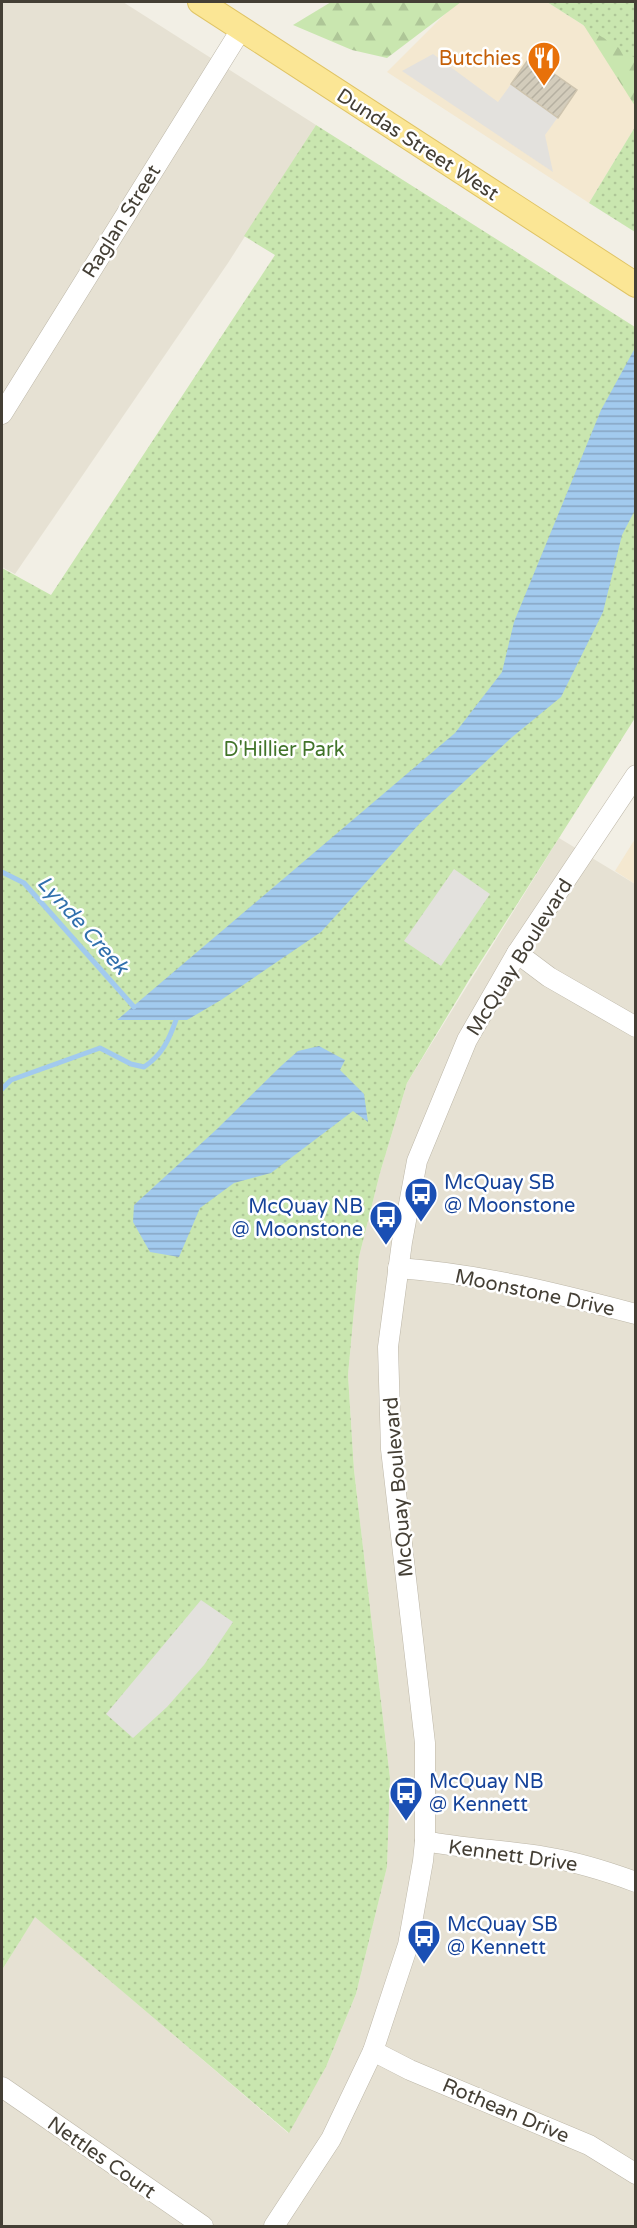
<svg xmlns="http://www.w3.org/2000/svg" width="637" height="2228" viewBox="0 0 637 2228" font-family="'Varela Round',sans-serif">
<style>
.residential{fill:#e6e1d3}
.commercial{fill:#f4e8d0}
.forest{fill:url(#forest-firs)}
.park{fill:url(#park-dots)}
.parking{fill:#e3e1dd}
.water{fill:url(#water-rules)}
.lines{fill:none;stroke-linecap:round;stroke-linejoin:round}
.stream{stroke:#a2caee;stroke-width:5}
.building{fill:url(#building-hatch);stroke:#cec4ae;stroke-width:1.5}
.minor-casing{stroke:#bdb7a8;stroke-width:21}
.major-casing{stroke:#e0c465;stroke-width:26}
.minor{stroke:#fff;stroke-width:20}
.major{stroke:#fbe695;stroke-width:24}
.labels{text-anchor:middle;stroke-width:5;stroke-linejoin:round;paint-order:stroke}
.food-label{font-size:20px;fill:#c56008;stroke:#fff;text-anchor:end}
.street-label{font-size:20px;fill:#443f35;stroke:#fff}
.park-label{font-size:20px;fill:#41742a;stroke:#fff}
.transit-label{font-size:20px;fill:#164399;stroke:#fff;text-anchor:start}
.water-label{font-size:21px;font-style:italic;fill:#3170ad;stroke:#fff}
</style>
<defs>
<pattern id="forest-firs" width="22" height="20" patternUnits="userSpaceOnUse" patternTransform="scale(1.5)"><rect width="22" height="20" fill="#c9e6af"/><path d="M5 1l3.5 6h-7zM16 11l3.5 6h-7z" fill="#aec697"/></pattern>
<pattern id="park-dots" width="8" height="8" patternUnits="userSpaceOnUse" patternTransform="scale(1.5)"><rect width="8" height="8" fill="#c9e6af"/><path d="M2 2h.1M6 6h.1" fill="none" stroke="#aec697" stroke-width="1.8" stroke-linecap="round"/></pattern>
<pattern id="water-rules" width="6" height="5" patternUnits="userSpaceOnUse" patternTransform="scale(1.5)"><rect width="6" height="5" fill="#a2caee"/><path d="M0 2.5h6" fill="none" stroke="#86a5c2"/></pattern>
<pattern id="building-hatch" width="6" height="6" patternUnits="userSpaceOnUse" patternTransform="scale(1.5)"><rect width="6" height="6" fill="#d3ccbb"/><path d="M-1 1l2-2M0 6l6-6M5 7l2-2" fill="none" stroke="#b6b0a1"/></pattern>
</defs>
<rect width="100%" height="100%" fill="#f2efe5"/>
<!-- residential -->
<g class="residential">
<polygon points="2,2 123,2 316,125 228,263 15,574 2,567"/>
<polygon points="559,838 635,884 635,2226 2,2226 2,1970 35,1916 288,2133 326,2067 356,1994 387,1867 390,1778 354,1470 348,1375 359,1257 380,1173 407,1083"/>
</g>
<!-- commercial -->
<g class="commercial">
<polygon points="457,2 547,2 635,58 635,127 589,203 387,72"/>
<polygon points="635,839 636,884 635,884 615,871"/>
</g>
<!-- forest -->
<g class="forest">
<polygon points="331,2 461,2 387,58 352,50 293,25"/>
<polygon points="569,2 635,2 635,106"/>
</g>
<!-- park -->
<g class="park">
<polygon points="547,2 635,2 635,58"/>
<polygon points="316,125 635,327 635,718 469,980 407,1083 380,1173 359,1257 348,1375 354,1470 390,1778 387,1867 356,1994 326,2067 289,2133 35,1917 2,1970 2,568 51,595 275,255 244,236"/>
<polygon points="635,127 635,232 589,203"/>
</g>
<!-- parking -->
<g class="parking">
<polygon points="433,54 498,102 511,84 558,117 545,135 553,172 402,71"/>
<polygon points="454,869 490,894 441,966 404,941"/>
<polygon points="201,1600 233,1622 204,1665 167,1707 133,1738 106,1714"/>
</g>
<!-- water -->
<g class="water">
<polygon points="635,348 635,510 622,535 603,612 561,697 511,738 421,822 321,932 221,1000 187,1020 117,1020 455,733 502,672 514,622 601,410"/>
<polygon points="319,1046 345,1060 340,1070 364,1094 368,1122 353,1111 271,1173 234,1183 200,1208 179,1257 150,1252 133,1222 134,1205 217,1129 281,1066 298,1051"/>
</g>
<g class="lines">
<!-- stream -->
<g class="stream">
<polyline points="2,872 24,883 134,1007"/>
<path d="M2 1089 11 1080 100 1048 131 1064 144 1067C162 1055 169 1040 176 1020"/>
</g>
</g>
<!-- building -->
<polygon class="building" points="530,57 577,90 558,118 511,84"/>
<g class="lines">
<!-- minor casing -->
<g class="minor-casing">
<g id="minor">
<polyline points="2,414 242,28"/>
<polyline points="517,953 549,977 636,1027"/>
<path d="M398 1268C481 1274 555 1293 636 1314"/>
<path d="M425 1841C465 1849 505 1850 546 1857 577 1862 606 1871 636 1882"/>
<polyline points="373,2051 410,2070 589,2145 636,2174"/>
<polyline points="2,2087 203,2226"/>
<polyline points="274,2226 331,2139 373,2051 408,1945 423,1861 425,1841 425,1743 391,1449 388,1347 402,1242 417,1161 467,1040 517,953 636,775"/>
</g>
</g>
<!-- major casing -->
<g class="major-casing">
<polyline id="major" points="200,2 636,285"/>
</g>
<!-- minor -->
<use href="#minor" class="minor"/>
<!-- major -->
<use href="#major" class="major"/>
</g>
<!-- icons -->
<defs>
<g id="restaurant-pin" transform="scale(1.725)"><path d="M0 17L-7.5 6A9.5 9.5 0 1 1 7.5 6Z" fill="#e8710a" stroke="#fff"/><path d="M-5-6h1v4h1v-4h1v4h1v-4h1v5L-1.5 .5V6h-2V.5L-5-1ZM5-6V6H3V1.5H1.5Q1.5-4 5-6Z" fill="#fff"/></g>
<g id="bus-pin" transform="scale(1.725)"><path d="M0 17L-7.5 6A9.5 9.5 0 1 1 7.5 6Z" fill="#1a4fb4" stroke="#fff"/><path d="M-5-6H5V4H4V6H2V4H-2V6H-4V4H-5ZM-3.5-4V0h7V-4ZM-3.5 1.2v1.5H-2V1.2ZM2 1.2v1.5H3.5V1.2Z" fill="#fff"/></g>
</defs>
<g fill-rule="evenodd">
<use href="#restaurant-pin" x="544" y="58"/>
<use href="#bus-pin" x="421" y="1194"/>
<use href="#bus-pin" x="386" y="1217"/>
<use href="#bus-pin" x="406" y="1793"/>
<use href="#bus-pin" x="424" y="1936"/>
</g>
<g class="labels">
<!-- food labels -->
<g class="food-label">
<text x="521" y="65">Butchies</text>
</g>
<!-- street labels -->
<g class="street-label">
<text transform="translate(418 144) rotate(33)" y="7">Dundas Street West</text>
<text transform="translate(121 221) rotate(-58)" y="7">Raglan Street</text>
<text transform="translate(519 957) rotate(-58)" y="7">McQuay Boulevard</text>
<text transform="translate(535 1292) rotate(12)" y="7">Moonstone Drive</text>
<text transform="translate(398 1487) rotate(-95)" y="7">McQuay Boulevard</text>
<text transform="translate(513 1855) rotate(8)" y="7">Kennett Drive</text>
<text transform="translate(506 2110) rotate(23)" y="7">Rothean Drive</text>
<text transform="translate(102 2157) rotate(35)" y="7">Nettles Court</text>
</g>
<!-- park labels -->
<g class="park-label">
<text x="284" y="756">D'Hillier Park</text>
</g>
<!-- transit labels -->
<g class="transit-label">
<text x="444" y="1189">McQuay SB<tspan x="444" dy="23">@ Moonstone</tspan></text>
<text x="363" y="1213" text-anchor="end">McQuay NB<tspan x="363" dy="23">@ Moonstone</tspan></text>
<text x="429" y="1788">McQuay NB<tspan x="429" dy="23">@ Kennett</tspan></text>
<text x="447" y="1931">McQuay SB<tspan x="447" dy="23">@ Kennett</tspan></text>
</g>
<!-- water labels -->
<g class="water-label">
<text transform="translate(83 925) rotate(48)" y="7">Lynde Creek</text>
</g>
</g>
<!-- border -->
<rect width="637" height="2228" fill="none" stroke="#443f35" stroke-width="6"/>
</svg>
